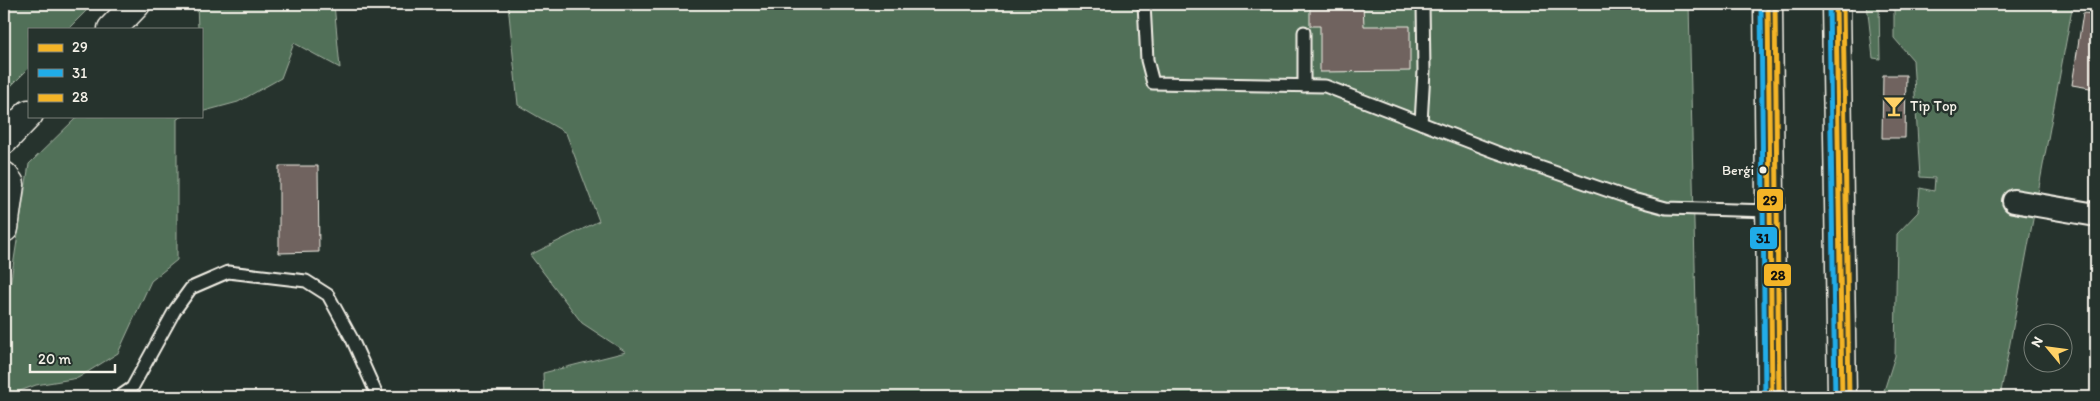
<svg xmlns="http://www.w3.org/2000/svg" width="2100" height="401" viewBox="0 0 2100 401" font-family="Itim,sans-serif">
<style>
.green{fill:#517059;stroke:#a2b0a0}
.building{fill:#70635e;stroke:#f4f1e8}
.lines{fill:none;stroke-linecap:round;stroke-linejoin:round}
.lane-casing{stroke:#f4f1e8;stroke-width:15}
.street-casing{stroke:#f4f1e8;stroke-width:26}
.secondary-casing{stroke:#f4f1e8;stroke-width:31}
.highway-casing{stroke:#f4f1e8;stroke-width:31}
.lane{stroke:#26332d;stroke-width:11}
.street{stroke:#26332d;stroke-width:22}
.secondary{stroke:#26332d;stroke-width:28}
.highway{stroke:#26332d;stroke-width:28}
.bus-1-casing{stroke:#26332d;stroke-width:9}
.bus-2-casing{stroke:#26332d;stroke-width:9}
.bus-3-casing{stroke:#26332d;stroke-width:9}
.bus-1{stroke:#f4b427;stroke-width:5}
.bus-2{stroke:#20ace8;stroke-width:5}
.bus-3{stroke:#f4b427;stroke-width:5}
.bus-dot{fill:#f4f1e8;stroke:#26332d;stroke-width:2}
.labels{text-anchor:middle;stroke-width:5;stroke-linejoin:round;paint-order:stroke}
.bus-label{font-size:14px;fill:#f4f1e8;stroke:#26332d;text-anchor:end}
.poi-label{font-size:15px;fill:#f4f1e8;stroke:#26332d;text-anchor:start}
.line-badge{stroke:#26332d;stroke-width:2}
.pale-badge-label{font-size:14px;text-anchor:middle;font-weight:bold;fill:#111}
</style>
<rect width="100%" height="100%" fill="#26332d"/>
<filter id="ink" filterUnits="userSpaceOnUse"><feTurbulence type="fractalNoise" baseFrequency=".02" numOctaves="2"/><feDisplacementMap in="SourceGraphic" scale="10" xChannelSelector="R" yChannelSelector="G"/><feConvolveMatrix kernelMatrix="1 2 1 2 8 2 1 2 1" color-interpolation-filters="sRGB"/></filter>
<g filter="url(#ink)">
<!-- green -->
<g class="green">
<polygon points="4,4 93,4 68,29 29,29 29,68 4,93"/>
<polygon points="197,4 334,4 340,68 294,43 281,78 238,102 201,112 201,29 198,29"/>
<polygon points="508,4 1689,4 1698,397 544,397 543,373 626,352 582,323 530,255 599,221 566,133 518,105"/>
<polygon points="1867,4 1879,4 1880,59 1873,58"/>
<polygon points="1894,4 2073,4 2000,397 1882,397 1895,356 1897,234 1918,212 1920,188 1934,191 1935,178 1920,177 1913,60 1894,38"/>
<polygon points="78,116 184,116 177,119 177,260 151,281 118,353 78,378 36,385 4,397 4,324 29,164"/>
</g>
<!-- building -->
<g class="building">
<polygon points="1310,4 1363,4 1364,26 1410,26 1410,71 1320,72 1320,26 1310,26"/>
<polygon points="2083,13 2096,14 2096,89 2072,85"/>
<polygon points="1883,75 1906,75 1905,138 1882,138"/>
<polygon points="279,166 318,166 319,252 279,253"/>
</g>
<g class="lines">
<!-- lane casing -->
<g class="lane-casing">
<g id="lane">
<polyline points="1144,4 1147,60 1153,83 1325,86 1421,123 1424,71 1423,4"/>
<polyline points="1304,86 1304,32"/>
<polyline points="1421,123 1496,152 1629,198 1666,208 1770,211"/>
<polyline points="119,397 132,388 175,310 191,288 228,272 306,281 328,295 352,339 378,397"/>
</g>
</g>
<!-- street casing -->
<g class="street-casing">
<polyline id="street" points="2014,201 2096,215"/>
</g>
<!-- secondary casing -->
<g class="secondary-casing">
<g id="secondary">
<polyline points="112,29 136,4"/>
<polyline points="4,140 29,114"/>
<polyline points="4,176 10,184 4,228"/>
</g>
</g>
<!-- highway casing -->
<g class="highway-casing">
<g id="highway">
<polyline points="1768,4 1772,397"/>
<polyline points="1836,4 1842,397"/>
</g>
</g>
<!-- lane -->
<use href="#lane" class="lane"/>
<!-- street -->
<use href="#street" class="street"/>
<!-- secondary -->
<use href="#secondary" class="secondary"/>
<!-- highway -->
<use href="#highway" class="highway"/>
<!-- bus-1 casing -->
<g class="bus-1-casing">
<g id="bus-1">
<polyline points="1768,4 1772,397"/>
<polyline points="1836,4 1842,397"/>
</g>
</g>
<!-- bus-2 casing -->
<g class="bus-2-casing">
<g id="bus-2">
<polyline points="1761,4 1765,397"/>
<polyline points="1829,4 1835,397"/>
</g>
</g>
<!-- bus-3 casing -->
<g class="bus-3-casing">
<g id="bus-3">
<polyline points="1775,4 1779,397"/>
<polyline points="1843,4 1849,397"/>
</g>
</g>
<!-- bus-1 -->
<use href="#bus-1" class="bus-1"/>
<!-- bus-2 -->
<use href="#bus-2" class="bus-2"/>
<!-- bus-3 -->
<use href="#bus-3" class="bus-3"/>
</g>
</g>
<!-- icons -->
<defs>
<g id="bar-bare" transform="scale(1.725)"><path d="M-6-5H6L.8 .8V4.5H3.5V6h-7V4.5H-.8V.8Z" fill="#ffd166" stroke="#26332d" stroke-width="2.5" paint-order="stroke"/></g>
</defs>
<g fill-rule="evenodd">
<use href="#bar-bare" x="1894" y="106"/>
</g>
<!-- markers -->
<circle class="bus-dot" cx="1763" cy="170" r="4.5"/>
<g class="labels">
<!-- bus labels -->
<g class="bus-label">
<text x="1754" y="175">Berģi</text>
</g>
<!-- poi labels -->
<g class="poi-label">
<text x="1910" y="111">Tip Top</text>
</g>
</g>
<g class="line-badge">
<rect x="1756" y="188" width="28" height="24" rx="5" fill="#f4b427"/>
<rect x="1749" y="226" width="29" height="24" rx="5" fill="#20ace8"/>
<rect x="1763" y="263" width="29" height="24" rx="5" fill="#f4b427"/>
</g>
<g class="pale-badge-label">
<text x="1770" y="205">29</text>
<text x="1763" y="243">31</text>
<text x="1778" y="280">28</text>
</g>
<!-- margin -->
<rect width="2100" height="401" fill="none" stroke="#26332d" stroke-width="20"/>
<rect x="10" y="10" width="2080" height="381" fill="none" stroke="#f4f1e8" stroke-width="2" filter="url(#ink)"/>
<!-- legend -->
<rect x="28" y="28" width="175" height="90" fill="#26332d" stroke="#787f78"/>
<rect x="38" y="44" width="25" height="8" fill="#f4b427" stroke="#787f78"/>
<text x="72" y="52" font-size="15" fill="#f4f1e8">29</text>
<rect x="38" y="69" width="25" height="8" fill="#20ace8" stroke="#787f78"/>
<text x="72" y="78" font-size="15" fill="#f4f1e8">31</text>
<rect x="38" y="94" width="25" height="8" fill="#f4b427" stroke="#787f78"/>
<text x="72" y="102" font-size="15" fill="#f4f1e8">28</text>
<!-- north arrow -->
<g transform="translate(2048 348) rotate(299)"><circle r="24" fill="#26332d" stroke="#787f78"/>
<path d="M0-4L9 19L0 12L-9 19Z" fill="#ffd166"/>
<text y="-8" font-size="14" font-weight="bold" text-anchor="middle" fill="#f4f1e8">N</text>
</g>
<!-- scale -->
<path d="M30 364v8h85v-8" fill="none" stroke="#f4f1e8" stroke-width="2.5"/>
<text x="38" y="364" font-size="15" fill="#f4f1e8" stroke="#26332d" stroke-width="4" paint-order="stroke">20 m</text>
</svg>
